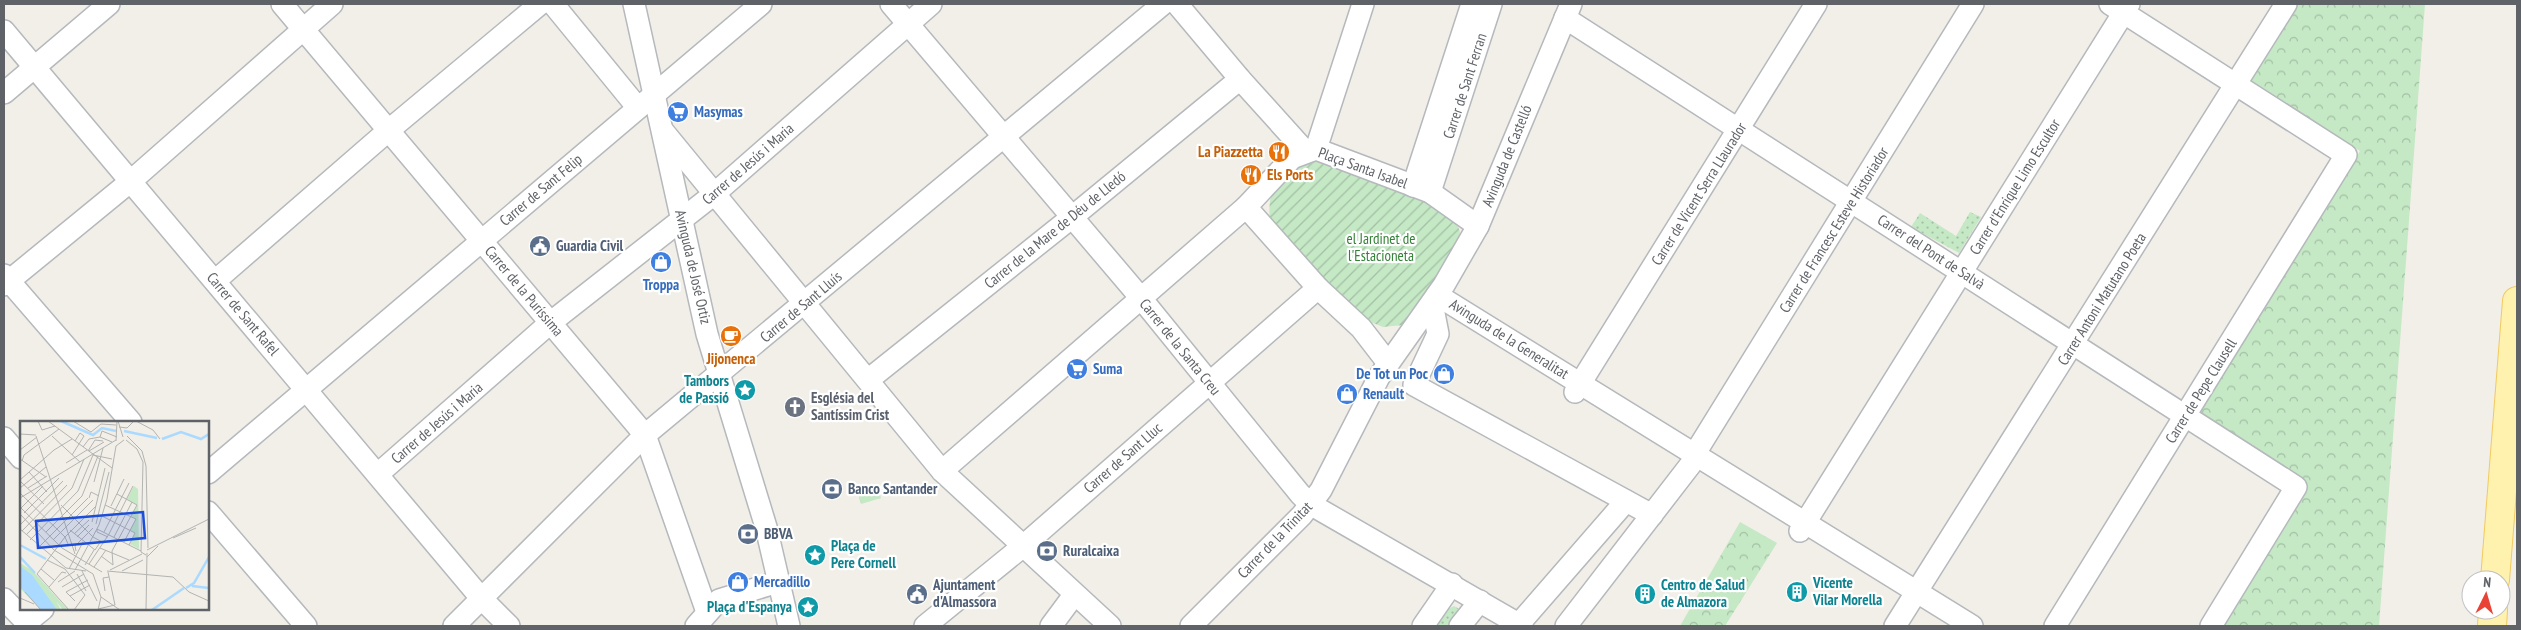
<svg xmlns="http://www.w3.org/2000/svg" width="2521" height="630" viewBox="0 0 2521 630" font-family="'PT Sans Narrow',sans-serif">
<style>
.grass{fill:url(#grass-dots)}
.park{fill:url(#park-crowns)}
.garden{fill:url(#garden-furrows)}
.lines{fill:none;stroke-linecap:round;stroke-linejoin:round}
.minor-casing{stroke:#b5b8bc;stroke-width:24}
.major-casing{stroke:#f2c960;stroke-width:30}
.minor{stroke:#fff;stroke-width:21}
.major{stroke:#fff2af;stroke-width:28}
.labels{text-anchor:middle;stroke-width:4.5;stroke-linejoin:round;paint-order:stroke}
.street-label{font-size:15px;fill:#5f6368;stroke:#fff}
.shop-label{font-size:15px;font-weight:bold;fill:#366cbe;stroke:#fff;text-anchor:start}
.food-label{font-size:15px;font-weight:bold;fill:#c56008;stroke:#fff;text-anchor:end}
.park-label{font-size:15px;fill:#348238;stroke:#fff}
.service-label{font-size:15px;font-weight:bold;fill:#4e5e75;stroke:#fff;text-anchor:start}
.culture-label{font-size:15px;font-weight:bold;fill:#0d838f;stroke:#fff;text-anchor:start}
.worship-label{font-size:15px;font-weight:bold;fill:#5b616d;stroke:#fff;text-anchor:start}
.inset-river{fill:none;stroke:#aadaff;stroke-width:2.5}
.inset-road{fill:none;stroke:#b3b3b1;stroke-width:1}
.view{fill:#1d4ed8;fill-opacity:0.15;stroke:#1d4ed8;stroke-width:2.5}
.inset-edge{fill:none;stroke:#5f6368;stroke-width:2.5}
</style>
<defs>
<pattern id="grass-dots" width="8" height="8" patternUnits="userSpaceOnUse" patternTransform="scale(1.25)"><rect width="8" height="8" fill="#c5e8c5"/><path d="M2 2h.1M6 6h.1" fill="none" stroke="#a3c0a4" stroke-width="1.8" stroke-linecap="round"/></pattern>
<pattern id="park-crowns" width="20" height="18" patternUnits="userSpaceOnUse" patternTransform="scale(1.25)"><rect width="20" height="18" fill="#c5e8c5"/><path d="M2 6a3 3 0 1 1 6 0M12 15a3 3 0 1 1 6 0" fill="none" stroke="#a3c0a4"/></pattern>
<pattern id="garden-furrows" width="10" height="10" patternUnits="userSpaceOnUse" patternTransform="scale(1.25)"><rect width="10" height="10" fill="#c5e8c5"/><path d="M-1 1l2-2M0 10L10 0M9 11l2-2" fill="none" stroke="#a3c0a4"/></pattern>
</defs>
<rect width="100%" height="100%" fill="#f1efe8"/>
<!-- grass -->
<g class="grass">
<polygon points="1970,212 1981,217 1959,253 1911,227 1920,213 1956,236"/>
<polygon points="1454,606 1461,610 1453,626 1436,626 1448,609"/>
</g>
<!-- park -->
<g class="park">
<polygon points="2297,4 2425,4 2379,626 2221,626 2306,485 2197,415 2360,151 2250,80"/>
<polygon points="878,488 881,498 861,504 858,494"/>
<polygon points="1740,522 1777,543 1725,626 1680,626"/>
</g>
<!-- garden -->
<path class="garden" d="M1318 159 1431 198 1454 215 1460 232 1457 247 1416 312 1403 325 1383 327 1356 316 1270 223C1266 181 1282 172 1318 159Z"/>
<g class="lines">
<!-- minor casing -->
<g class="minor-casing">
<g id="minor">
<polyline points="282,4 645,435 707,612"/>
<polyline points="553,4 638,108"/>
<polyline points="634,4 707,334 766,527 789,626"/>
<polyline points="891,4 1140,297 1300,494 1310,504 1522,626"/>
<polyline points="1177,4 1240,79 1305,151"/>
<polyline points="1565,18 2296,487 2211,626"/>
<polyline points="4,31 481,598 509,626"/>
<polyline points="4,93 109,4"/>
<polyline points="663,131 942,471 1110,626"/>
<polyline points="1316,149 1363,4"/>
<polyline points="1413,186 1472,4"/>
<polyline points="1430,192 1491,4"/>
<polyline points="4,275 131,422"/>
<polyline points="215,281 389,130 540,4"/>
<polyline points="4,285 131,181 332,4"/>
<polyline points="1437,295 1972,626"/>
<polyline points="1432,303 1438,334 1414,385 1652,515"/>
<polyline points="1388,363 1361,328 1318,288 1246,207 1292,158 1316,149 1430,192 1478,226"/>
<polyline points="868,380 1071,218 1240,79"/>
<polyline points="1575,392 1816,4"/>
<polyline points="4,438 21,458"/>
<polyline points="942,471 1246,207"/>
<polyline points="208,473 761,4"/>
<polyline points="378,474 550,323 713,195 931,4"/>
<polyline points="208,512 306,626"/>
<polyline points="1800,531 2129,4"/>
<polyline points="4,599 30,626"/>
<polyline points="27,622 43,609"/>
<polyline points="1519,624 1626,501"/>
<polyline points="454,626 645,435 1163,4"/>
<polyline points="696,626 719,600 778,582"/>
<polyline points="925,626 1022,547 1318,288"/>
<polyline points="1051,626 1074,595"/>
<polyline points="1191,626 1302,515 1321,490 1379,377 1444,285 1478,226 1571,4"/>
<polyline points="1423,626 1452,584"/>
<polyline points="1460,626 1480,601"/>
<polyline points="1566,626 1691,464 1694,455 1973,4"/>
<polyline points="1895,626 2286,4"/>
<polyline points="2055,626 2346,155 2110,4"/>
</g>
</g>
<!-- major casing -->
<g class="major-casing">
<g id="major">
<polyline points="2495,580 2517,301"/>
<polyline points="2492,626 2493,610"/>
</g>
</g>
<!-- minor -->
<use href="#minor" class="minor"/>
<!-- major -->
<use href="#major" class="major"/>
</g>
<!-- icons -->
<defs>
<g id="supermarket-disc" transform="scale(1.125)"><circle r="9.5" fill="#3f7fe0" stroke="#fff"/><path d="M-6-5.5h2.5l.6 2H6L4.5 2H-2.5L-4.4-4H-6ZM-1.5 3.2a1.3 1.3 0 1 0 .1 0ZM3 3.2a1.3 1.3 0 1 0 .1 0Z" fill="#fff"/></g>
<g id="restaurant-disc" transform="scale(1.125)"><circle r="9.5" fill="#e8710a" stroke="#fff"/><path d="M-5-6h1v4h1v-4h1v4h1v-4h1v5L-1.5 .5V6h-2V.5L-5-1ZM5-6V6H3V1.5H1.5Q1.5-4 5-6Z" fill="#fff"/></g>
<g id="civic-disc" transform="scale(1.125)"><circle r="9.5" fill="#5c6f8a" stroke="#fff"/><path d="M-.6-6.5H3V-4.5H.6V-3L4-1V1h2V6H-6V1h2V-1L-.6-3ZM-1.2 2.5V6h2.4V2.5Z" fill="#fff"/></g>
<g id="shop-disc" transform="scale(1.125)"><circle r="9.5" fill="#3f7fe0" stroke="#fff"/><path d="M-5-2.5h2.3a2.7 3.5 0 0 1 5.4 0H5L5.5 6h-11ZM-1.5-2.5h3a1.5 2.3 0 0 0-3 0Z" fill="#fff"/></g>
<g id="cafe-disc" transform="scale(1.125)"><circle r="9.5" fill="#e8710a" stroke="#fff"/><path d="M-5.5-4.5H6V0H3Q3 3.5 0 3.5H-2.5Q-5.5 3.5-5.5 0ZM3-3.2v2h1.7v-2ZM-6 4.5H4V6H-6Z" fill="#fff"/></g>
<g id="sight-disc" transform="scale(1.125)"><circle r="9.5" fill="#0f9aa8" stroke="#fff"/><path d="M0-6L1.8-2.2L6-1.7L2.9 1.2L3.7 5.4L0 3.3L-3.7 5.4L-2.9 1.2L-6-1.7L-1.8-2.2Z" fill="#fff"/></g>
<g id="church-disc" transform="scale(1.125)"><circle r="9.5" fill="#6b7280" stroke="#fff"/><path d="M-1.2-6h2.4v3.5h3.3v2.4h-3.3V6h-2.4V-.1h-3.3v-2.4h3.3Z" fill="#fff"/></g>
<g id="bank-disc" transform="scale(1.125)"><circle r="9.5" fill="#5c6f8a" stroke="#fff"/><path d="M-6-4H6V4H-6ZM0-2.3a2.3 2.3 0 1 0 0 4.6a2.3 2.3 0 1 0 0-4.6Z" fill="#fff"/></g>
<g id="building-disc" transform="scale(1.125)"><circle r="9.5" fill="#0f9aa8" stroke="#fff"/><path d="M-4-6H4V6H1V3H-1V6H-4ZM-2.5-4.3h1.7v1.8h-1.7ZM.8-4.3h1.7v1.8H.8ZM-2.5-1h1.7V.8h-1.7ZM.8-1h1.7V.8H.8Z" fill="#fff"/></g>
</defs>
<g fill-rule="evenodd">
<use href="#supermarket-disc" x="678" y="112"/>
<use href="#restaurant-disc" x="1279" y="152"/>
<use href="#restaurant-disc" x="1251" y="175"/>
<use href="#civic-disc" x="540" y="246"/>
<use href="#shop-disc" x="661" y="262"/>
<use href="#cafe-disc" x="731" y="336"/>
<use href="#supermarket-disc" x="1077" y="369"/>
<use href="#shop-disc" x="1444" y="374"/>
<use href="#sight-disc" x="745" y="390"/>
<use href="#shop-disc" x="1347" y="394"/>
<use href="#church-disc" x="795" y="407"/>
<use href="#bank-disc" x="832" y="489"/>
<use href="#bank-disc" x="748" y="534"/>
<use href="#bank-disc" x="1047" y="551"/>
<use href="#sight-disc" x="815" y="555"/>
<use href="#shop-disc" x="738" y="582"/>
<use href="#building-disc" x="1797" y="592"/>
<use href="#civic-disc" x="917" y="594"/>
<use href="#building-disc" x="1645" y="594"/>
<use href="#sight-disc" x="808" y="607"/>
</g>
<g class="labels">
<!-- street labels -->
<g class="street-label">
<text transform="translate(1465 86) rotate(-72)" y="5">Carrer de Sant Ferran</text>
<text transform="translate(1507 156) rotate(-68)" y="5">Avinguda de Castelló</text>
<text transform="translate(748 164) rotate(-41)" y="5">Carrer de Jesús i Maria</text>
<text transform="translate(1363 168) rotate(20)" y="5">Plaça Santa Isabel</text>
<text transform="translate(2015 187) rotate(-58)" y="5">Carrer d'Enrique Limo Escultor</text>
<text transform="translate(541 190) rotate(-40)" y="5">Carrer de Sant Felip</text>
<text transform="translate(1699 194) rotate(-58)" y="5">Carrer de Vicent Serra Llaurador</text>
<text transform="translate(1055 230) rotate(-39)" y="5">Carrer de la Mare de Déu de Lledó</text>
<text transform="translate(1834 230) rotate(-58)" y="5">Carrer de Francesc Esteve Historiador</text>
<text transform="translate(1931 252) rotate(33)" y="5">Carrer del Pont de Salvà</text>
<text transform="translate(693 267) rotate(77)" y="5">Avinguda de José Ortiz</text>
<text transform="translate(524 291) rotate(50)" y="5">Carrer de la Puríssima</text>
<text transform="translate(2102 299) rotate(-58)" y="5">Carrer Antoni Matutano Poeta</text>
<text transform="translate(801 307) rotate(-40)" y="5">Carrer de Sant Lluís</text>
<text transform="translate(243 314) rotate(50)" y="5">Carrer de Sant Rafel</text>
<text transform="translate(1509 339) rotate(32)" y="5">Avinguda de la Generalitat</text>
<text transform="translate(1180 347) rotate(51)" y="5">Carrer de la Santa Creu</text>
<text transform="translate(2201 391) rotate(-58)" y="5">Carrer de Pepe Clausell</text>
<text transform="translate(437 423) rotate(-41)" y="5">Carrer de Jesús i Maria</text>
<text transform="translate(1123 458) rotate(-41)" y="5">Carrer de Sant Lluc</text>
<text transform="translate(1275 540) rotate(-46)" y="5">Carrer de la Trinitat</text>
</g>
<!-- shop labels -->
<g class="shop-label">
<text x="694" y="117">Masymas</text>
<text x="661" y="290" text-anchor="middle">Troppa</text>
<text x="1093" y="374">Suma</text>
<text x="1428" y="379" text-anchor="end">De Tot un Poc</text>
<text x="1363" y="399">Renault</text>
<text x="754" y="587">Mercadillo</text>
</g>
<!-- food labels -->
<g class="food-label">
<text x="1263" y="157">La Piazzetta</text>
<text x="1267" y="180" text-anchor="start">Els Ports</text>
<text x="731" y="364" text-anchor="middle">Jijonenca</text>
</g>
<!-- park labels -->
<g class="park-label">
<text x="1381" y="244">el Jardinet de<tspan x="1381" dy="17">l'Estacioneta</tspan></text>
</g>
<!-- service labels -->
<g class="service-label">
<text x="556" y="251">Guardia Civil</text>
<text x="848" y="494">Banco Santander</text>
<text x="764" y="539">BBVA</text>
<text x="1063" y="556">Ruralcaixa</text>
<text x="933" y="590">Ajuntament<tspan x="933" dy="17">d'Almassora</tspan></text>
</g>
<!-- culture labels -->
<g class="culture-label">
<text x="729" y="386" text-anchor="end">Tambors<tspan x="729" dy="17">de Passió</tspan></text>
<text x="831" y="551">Plaça de<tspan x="831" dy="17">Pere Cornell</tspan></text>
<text x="1813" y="588">Vicente<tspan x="1813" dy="17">Vilar Morella</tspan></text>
<text x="1661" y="590">Centro de Salud<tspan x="1661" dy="17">de Almazora</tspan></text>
<text x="792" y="612" text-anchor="end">Plaça d'Espanya</text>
</g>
<!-- worship labels -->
<g class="worship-label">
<text x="811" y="403">Església del<tspan x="811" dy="17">Santíssim Crist</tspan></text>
</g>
</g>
<!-- overview -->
<g transform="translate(20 421)">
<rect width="189" height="189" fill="#f1efe8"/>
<path d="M114 65 118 68 119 128 110 123 115 112 110 109 116 98 111 95 117 84 107 78ZM0 142 13 150 48 189H43L36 180 41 189H21L0 167Z" fill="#c5e8c5"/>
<path d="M0 145 12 154 37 189H21L0 166Z" fill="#aadaff"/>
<path class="inset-river" d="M41 0 73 14 82 7 96 10M104 10 137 17M142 18 161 11 181 18 189 13M0 124 26 138M0 136 15 152M172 165 189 167M166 167 174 162 189 136M132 189 164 167"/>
<path class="inset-road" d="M18 0 22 9 35 5M28 0 92 47M53 0 71 11 81 3 96 4M98 0 103 16M116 0 133 9 140 18M99 6 107 7 114 0M0 13 16 14M16 15 55 133M32 15 60 41M107 15 122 30 126 45 128 127M80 16 82 10 97 16M106 19 117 28 123 41 121 131 126 134M96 20 97 0M63 26 69 18 80 16 92 21M0 29 17 16M68 30 75 19 83 20M69 30 84 21M52 34 64 15 60 12 55 20M0 38 26 56M2 40 4 34 39 8M46 42 67 29M9 51 27 71M0 59 34 29 52 18M0 60 24 83M74 61 83 27M0 67 26 46M8 67 27 55M0 72 45 116 48 123M0 77 96 19M69 77 71 71 79 75M81 82 89 51M41 84 73 116 84 122M85 84 116 98 104 121M91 85 104 58M0 86 42 127 82 151M0 88 23 65M4 92 39 57M0 93 34 129 73 153 81 176 78 189M82 95 115 112 109 124M72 101 85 47M76 103 81 82M0 104 43 60M0 108 46 147 66 150M50 109 75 129 81 120M2 110 47 64M26 111 62 75 78 35M84 111 109 62M54 113 69 99M6 114 52 67 64 38M57 116 69 104M88 116 77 111V108L121 130M94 116 112 81M153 117 176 107M10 119 58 70 73 34 92 38M33 119 73 79M19 126 68 77M80 127 109 139M127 129 189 98M56 130 55 125 73 107M81 135 93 144M127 136 138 125M27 139 45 148 65 174M69 143 89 113 113 65M65 144 74 129M93 144 92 130 117 84 97 73M74 146 86 129M21 148 34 159M49 148 63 121M55 149 79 104 87 78 96 25 104 19M90 149 122 133M62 150 77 180M87 150 153 156 169 171 189 180M102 150 123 139M57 153 66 170M38 161 55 150M29 166 42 151 46 152M42 166 64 153M85 170 83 157 89 156M5 171 21 189M50 175 70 164M81 176 100 189M0 177 14 183M55 180 46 171 68 159M78 188 95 184 88 151M49 189 17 153 45 116 76 85M54 189 65 174M126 189 127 132"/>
<path class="view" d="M123 91 125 117 18 127 16 100Z"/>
<rect width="189" height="189" class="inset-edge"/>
</g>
<!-- border -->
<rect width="2521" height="630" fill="none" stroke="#5f6368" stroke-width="10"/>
<!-- north arrow -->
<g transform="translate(2486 595) rotate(5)"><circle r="24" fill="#ffffff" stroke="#bfc1c3"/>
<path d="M0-4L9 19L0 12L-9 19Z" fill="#ea4335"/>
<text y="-8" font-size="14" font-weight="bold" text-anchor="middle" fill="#5f6368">N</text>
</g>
</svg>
